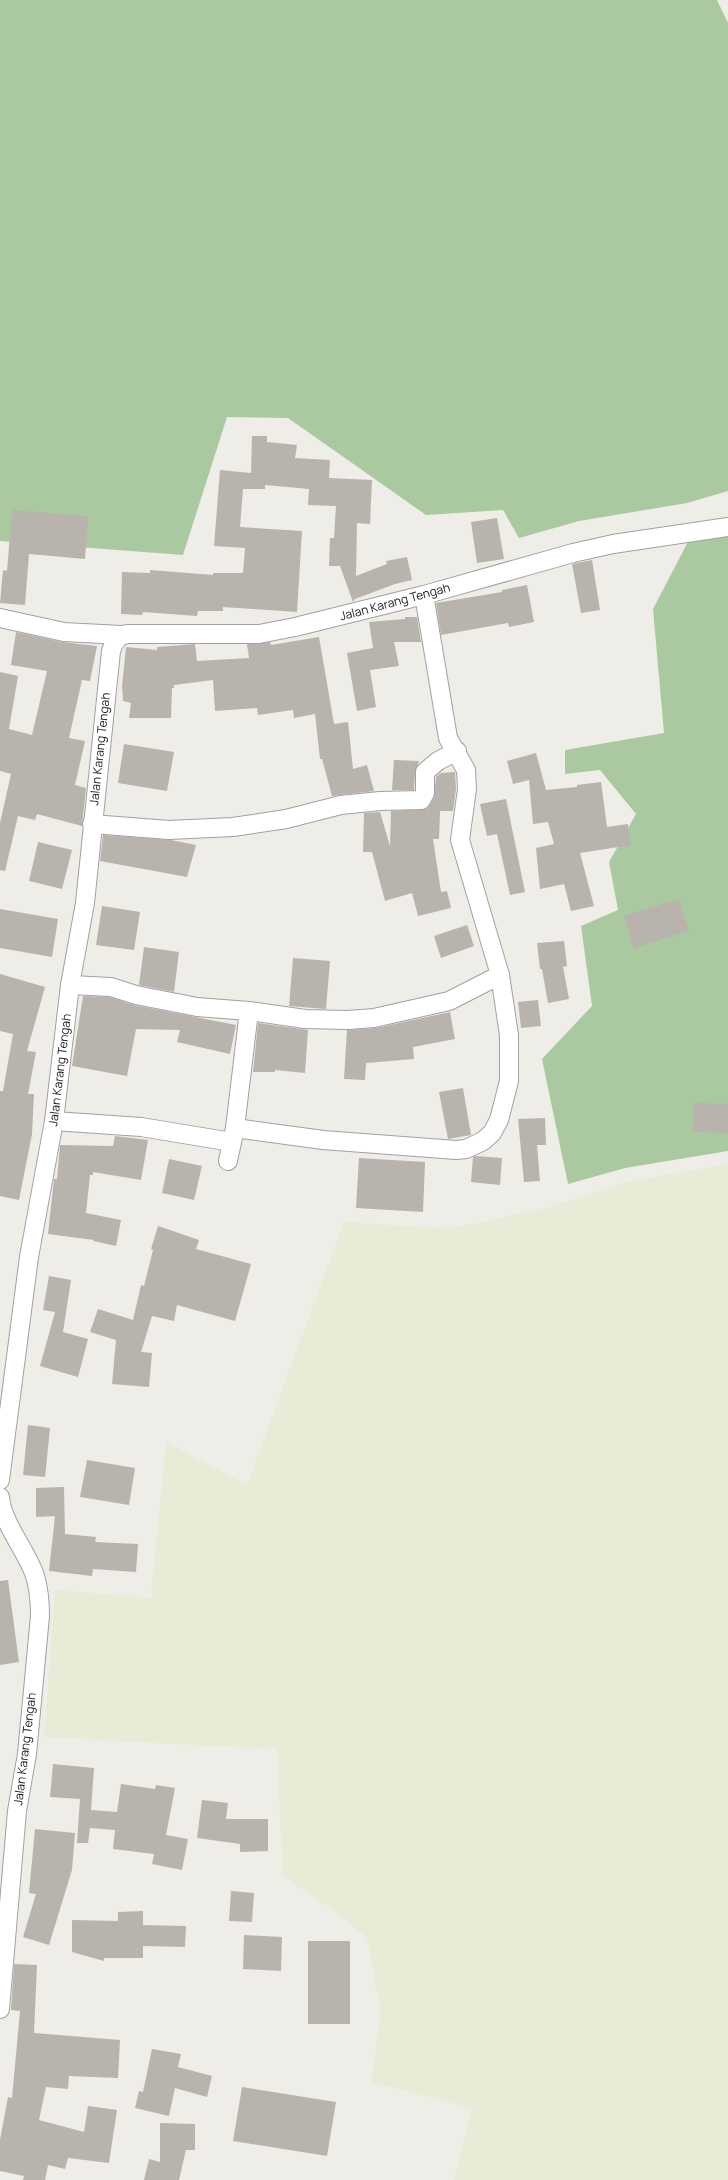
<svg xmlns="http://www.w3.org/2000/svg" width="728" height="2180" viewBox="0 0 728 2180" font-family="Manrope,sans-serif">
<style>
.farmland{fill:#e8ebd5}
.forest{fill:#abc9a1}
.building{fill:#b8b3ad}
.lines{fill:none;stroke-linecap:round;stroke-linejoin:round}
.street-casing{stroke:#a1a1a1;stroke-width:20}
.street{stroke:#fff;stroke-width:18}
.labels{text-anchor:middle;stroke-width:3.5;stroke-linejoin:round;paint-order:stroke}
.street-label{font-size:12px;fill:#202020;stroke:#fff}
</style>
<rect width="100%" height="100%" fill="#efede7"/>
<!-- farmland -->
<polygon class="farmland" points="728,1164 728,2180 454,2180 472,2108 371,2082 381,2012 367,1938 337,1913 283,1876 277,1749 44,1737 55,1590 151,1598 166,1442 247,1485 344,1222 449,1229 546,1208 627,1182"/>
<!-- forest -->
<g class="forest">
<polygon points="0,0 717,0 728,23 728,491 687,503 579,521 519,538 503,510 426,515 288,418 227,417 183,555 0,541"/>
<polygon points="728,528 728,1151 625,1168 568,1184 542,1059 592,1006 581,926 618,910 609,862 636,814 600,770 565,774 565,750 664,733 653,609 689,540"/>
</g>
<!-- building -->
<g class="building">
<polygon points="252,436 267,436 267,442 297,445 295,458 330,460 329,478 372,480 370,524 357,523 356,576 387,564 386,561 407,557 412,580 395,584 355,599 353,602 340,566 329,566 330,538 334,538 336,506 308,505 309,489 265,485 265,489 243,489 240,527 302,531 297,612 223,607 223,611 198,611 197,616 143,612 142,615 121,614 122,572 150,573 150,570 213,575 213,573 243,573 245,548 214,546 220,470 251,473"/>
<polygon points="12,510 88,516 85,559 29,554 25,605 0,603 3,570 7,571"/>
<polygon points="497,518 504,559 477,563 471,522"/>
<polygon points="592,560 600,610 581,613 572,564"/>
<polygon points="527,585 534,622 509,627 508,623 441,635 436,603 502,592 502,590"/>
<polygon points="405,617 417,617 421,642 394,642 399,666 370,670 376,707 357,711 347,653 373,648 369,622 405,619"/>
<polygon points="16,632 62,642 97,646 90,681 82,680 69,738 85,741 75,785 86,788 82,826 37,814 35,820 18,816 5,871 0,870 0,823 11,774 0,771 0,672 18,676 9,729 32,735 47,671 11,665"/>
<polygon points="319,637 334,724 348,722 353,769 367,765 374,791 332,796 322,759 320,759 315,714 294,718 293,710 258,715 257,708 215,711 213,680 174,685 174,688 172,688 171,718 129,718 131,703 123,701 122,686 126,647 157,650 157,647 195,644 197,661 249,658 247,644 270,642 271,645"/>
<polygon points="124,744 174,752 167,791 118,783"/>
<polygon points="536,753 546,790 577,787 577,785 601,782 607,827 628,824 631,845 580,853 594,906 571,911 564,884 540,889 536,848 554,844 548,822 533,824 529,780 513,784 507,761"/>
<polygon points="394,760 419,761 415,772 414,790 392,790"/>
<polygon points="455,772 456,789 453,811 440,811 439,839 433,839 441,892 447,891 451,908 418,916 412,893 385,901 372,852 363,852 364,813 380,812 390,846 391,811 427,809 434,798 436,777 441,773"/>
<polygon points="506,799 525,892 510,895 497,834 487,836 480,804"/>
<polygon points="103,835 171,840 196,845 187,877 100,861"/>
<polygon points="38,842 72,850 62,889 29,881"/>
<polygon points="679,899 689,931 634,948 624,916"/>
<polygon points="102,906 140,912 134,950 96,945"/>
<polygon points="0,909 58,919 52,957 0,948"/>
<polygon points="467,925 474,946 441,958 434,936"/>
<polygon points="564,941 567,966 563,967 569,999 548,1003 542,969 540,969 537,943"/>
<polygon points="144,947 179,952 174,992 139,985"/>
<polygon points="293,958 330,961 326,1009 289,1006"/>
<polygon points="0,974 45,987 27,1051 36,1052 28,1094 34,1094 32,1134 19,1200 0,1196 0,1091 3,1091 13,1034 0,1031"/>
<polygon points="83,996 109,997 134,1005 236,1025 230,1054 177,1042 180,1030 136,1029 127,1076 72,1066"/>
<polygon points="538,1000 541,1026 521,1028 518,1002"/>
<polygon points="450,1012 455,1039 413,1047 414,1059 366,1063 365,1080 344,1079 347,1030 376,1028"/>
<polygon points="258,1023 308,1030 305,1073 275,1070 275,1072 253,1072"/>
<polygon points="463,1088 471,1135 448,1139 439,1092"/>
<polygon points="693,1103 728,1104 728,1133 693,1132"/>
<polygon points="545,1118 546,1145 537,1145 540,1181 524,1182 518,1119"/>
<polygon points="115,1136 148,1140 141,1180 93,1172 93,1175 90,1175 86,1213 121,1220 116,1246 93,1241 94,1240 48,1234 54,1179 57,1179 60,1145 113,1146"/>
<polygon points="475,1156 502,1158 500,1185 471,1182 473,1157"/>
<polygon points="359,1158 425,1162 423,1212 356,1208"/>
<polygon points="169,1159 202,1166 194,1200 162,1193"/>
<polygon points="158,1226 199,1240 196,1249 251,1264 235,1321 177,1305 174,1321 152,1316 141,1352 152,1353 149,1387 112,1384 116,1340 90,1332 98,1309 133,1320 141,1285 144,1286 153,1250 151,1249"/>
<polygon points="49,1276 71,1280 63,1332 88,1339 78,1377 40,1366 55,1312 43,1310"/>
<polygon points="28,1425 50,1428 45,1477 23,1475"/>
<polygon points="87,1460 135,1468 129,1505 80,1497"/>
<polygon points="64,1487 65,1534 96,1537 95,1542 138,1544 136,1572 93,1569 92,1576 49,1571 55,1516 36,1517 36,1488"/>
<polygon points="8,1580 19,1662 0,1665 0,1581"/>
<polygon points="53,1764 94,1768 91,1810 117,1812 121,1784 155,1789 156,1785 175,1788 166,1835 188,1839 182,1870 152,1864 154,1854 113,1849 115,1830 90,1828 88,1843 77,1843 80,1799 50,1797"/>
<polygon points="202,1800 228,1803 226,1819 268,1819 268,1851 240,1852 240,1844 197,1838"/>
<polygon points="35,1829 75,1833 72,1870 49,1945 23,1937 36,1894 29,1893"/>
<polygon points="231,1891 254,1893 252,1922 229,1921"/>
<polygon points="143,1911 143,1925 186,1926 185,1947 143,1946 143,1958 104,1958 104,1961 72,1952 72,1920 118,1921 118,1912"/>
<polygon points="244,1935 282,1937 281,1971 243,1969"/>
<rect x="308" y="1941" width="42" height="83"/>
<polygon points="14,1964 37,1965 34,2033 120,2040 118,2078 69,2076 68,2089 46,2087 39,2120 84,2132 88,2106 117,2110 109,2163 68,2158 65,2169 48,2165 45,2180 23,2180 24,2176 0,2171 0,2140 8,2097 12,2098 20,2011 11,2010"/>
<polygon points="152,2049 181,2054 178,2067 212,2076 207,2097 175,2088 169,2116 135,2108 139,2091 143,2092"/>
<polygon points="242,2087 336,2102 327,2156 233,2141"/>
<polygon points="160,2123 195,2124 195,2150 186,2150 179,2180 144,2180 149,2159 160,2162"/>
</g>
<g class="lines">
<!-- street casing -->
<g class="street-casing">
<g id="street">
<polyline points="0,618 64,632 121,635"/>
<polyline points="92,824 169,830 233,827 286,819 341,805 380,801 421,800 425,793 425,772 438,761 457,751"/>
<polyline points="70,985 111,987 136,995 197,1007 249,1011 305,1019 348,1020 374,1018 449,1001 500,975"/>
<polyline points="54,1121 141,1127 232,1142"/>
<polyline points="235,1128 323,1140 456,1150 466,1149 483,1141 492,1133 499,1120 509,1081 509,1035 500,975 460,840 467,789 466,770 448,738 424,595"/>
<polyline points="228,1161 235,1128 249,1011"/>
<path d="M0 1480 29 1257 54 1121 70 985 85 903 111 651C114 642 118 635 128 634H259L295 627 424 595 573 553 613 544 728 527"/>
<path d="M0 1497C2 1523 27 1551 35 1576 39 1589 40 1603 40 1616L27 1754 17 1811 0 2009"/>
</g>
</g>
<!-- street -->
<use href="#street" class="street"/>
</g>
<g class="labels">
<!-- street labels -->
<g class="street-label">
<text transform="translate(395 602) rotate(-15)" y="4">Jalan Karang Tengah</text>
<text transform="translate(100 749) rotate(-84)" y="4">Jalan Karang Tengah</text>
<text transform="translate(60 1070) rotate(-83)" y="4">Jalan Karang Tengah</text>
<text transform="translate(25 1749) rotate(-83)" y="4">Jalan Karang Tengah</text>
</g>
</g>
</svg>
